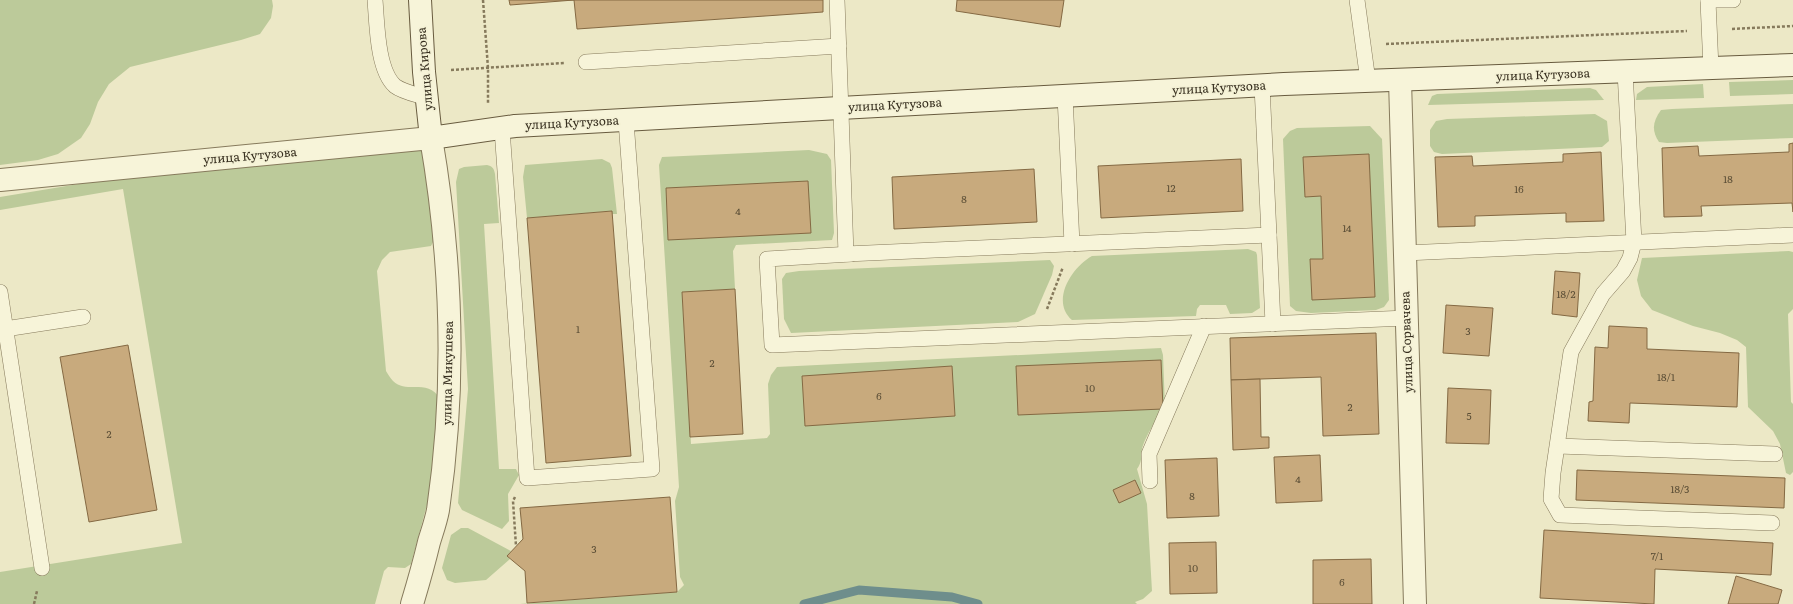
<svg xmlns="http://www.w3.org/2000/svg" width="1793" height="604" viewBox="0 0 1793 604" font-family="Literata,serif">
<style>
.green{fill:#bcca9a}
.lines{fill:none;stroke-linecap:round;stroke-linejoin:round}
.stream{stroke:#6e8e8c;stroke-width:9}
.building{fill:#c8aa7d;stroke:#846943}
.lane-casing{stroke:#867a5c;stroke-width:16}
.street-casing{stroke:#867a5c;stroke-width:24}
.secondary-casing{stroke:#685b3f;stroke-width:24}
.path{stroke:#867a5c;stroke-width:2.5;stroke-dasharray:3 2;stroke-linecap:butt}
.lane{stroke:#f7f4d9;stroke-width:15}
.street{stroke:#f7f4d9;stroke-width:22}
.secondary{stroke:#f7f4d9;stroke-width:22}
.labels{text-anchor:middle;stroke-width:3.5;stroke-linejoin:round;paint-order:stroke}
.number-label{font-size:10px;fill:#5b4e36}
.street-label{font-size:12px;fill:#372f1f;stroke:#f4f1d5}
</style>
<rect width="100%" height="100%" fill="#ece8c6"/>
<!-- green -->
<g class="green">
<polygon points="0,0 272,0 273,6 271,18 260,34 241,40 130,67 109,84 98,102 90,124 81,138 58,154 38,160 0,165"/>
<polygon points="1793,80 1793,94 1730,96 1729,82"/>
<polygon points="1703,84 1704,98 1636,100 1637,94 1647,87"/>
<polygon points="1590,88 1596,90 1604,100 1428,105 1432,96 1437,94"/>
<path d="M1793 104V138L1667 143 1659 142C1651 130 1653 121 1661 110L1672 109Z"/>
<polygon points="1595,114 1607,121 1609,141 1602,147 1442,154 1434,152 1430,146 1430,130 1436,121 1447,119"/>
<polygon points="1370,126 1382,139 1389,300 1384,307 1376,310 1311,313 1296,311 1290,306 1283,139 1290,131 1297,128"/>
<path d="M424 143 436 236 431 246 390 252 382 260 377 271 386 371C388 374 390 378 393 381 408 395 427 377 441 400L432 486 411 564 405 568 388 567 384 571 375 604H0V572L182 543 123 189 0 210V197L121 177Z"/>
<path d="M809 150 827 154 831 160 834 233 832 240 736 245 733 251 735 289 682 292 691 444 767 438 770 434 768 384 771 375 777 367 1161 348 1163 355 1165 408C1158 415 1144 439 1142 449 1141 457 1142 462 1137 469L1147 504 1152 591 1143 599 1135 602 1137 604H520L677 592 684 585 680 577 675 501 679 487 659 165 662 157Z"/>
<polygon points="602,159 610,163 612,168 617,214 612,214 611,211 527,218 523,177 525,165"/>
<path d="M487 165C492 166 494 168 495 174L499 223 484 224 499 469H516L519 475 508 494 509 521 502 529 462 510 458 503 468 389 456 182 459 169 464 167Z"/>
<path d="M1248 249 1256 252 1257 255 1260 308 1252 313 1230 314 1226 305H1200L1197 309 1196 316 1072 320C1050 301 1072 267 1092 256Z"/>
<polygon points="1789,251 1793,252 1793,309 1788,314 1791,402 1793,404 1793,472 1790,475 1786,473 1780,444 1773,431 1748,407 1746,347 1737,340 1720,333 1693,326 1652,310 1641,296 1637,280 1642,258"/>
<polygon points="1050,260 1054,266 1052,275 1035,314 1018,322 791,333 784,319 782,279 786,273 799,271"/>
<polygon points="461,528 468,528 511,551 507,556 510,559 486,580 455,583 447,580 442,568 451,535"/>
</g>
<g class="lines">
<!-- stream -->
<polyline class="stream" points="804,604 859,590 952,597 978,604"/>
</g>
<!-- building -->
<g class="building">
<polygon points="509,0 823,0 823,12 577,29 574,0 510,5"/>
<polygon points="957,0 1064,0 1060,27 956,11"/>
<polygon points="1793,143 1793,212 1792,203 1701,206 1702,216 1664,217 1662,148 1698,146 1699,156 1789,152 1789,144"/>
<polygon points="1601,152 1604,221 1566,222 1566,213 1475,216 1475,226 1438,227 1435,157 1472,156 1473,166 1563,162 1563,154"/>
<polygon points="1369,154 1375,297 1312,300 1310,259 1323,259 1321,196 1305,197 1303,157"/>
<polygon points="1241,159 1243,211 1101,218 1098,166"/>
<polygon points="1034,169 1037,222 894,229 892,177"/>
<polygon points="808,181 811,233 668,240 666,188"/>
<polygon points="612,211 631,456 546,463 527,218"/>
<polygon points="1555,271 1580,273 1577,317 1552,314"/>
<polygon points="735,289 743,434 690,437 682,292"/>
<polygon points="1446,305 1493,308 1489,356 1443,353"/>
<polygon points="1609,326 1647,328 1647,349 1739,353 1737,407 1630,403 1629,423 1588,421 1589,402 1593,401 1595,347 1608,348"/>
<polygon points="1376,333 1379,434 1323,436 1321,377 1231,380 1230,338"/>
<polygon points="128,345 157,510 89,522 60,357"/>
<polygon points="1161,360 1163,409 1018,415 1016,366"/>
<polygon points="952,366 955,416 805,426 802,376"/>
<polygon points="1260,379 1261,437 1269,437 1269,448 1233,450 1231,380"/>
<polygon points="1448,388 1491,390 1489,444 1446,443"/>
<polygon points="1320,455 1322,501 1276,503 1274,457"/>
<polygon points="1217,458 1219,516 1167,518 1165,460"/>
<polygon points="1577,470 1785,478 1784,508 1576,500"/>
<polygon points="1135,480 1141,493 1119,503 1113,490"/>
<polygon points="670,497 677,592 527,603 525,571 507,556 523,539 520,508"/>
<polygon points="1544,530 1773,543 1771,575 1655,569 1654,604 1540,598"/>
<polygon points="1216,542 1217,593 1170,594 1169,543"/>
<polygon points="1371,559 1372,604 1313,604 1313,560"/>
<polygon points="1736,576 1782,590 1778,604 1728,604"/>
</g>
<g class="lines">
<!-- lane casing -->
<g class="lane-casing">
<g id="lane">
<path d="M375 0C377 23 377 70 395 86 403 92 418 95 427 98"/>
<polyline points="837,0 846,254 1269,235 1262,86"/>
<polyline points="1357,0 1368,81"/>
<polyline points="1708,0 1733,0"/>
<polyline points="1708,1 1711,68"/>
<polyline points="586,62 839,46"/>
<polyline points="1625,71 1634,242 1630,258 1623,271 1603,294 1571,352 1553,473 1551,499 1560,515 1772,523"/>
<polyline points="1065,96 1072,244"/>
<polyline points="502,129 527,478 652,469 626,121"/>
<polyline points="1269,235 1273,324"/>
<polyline points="1405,253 1793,235"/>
<polyline points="851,254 767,259 772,345 1407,318"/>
<polyline points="0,292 42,568"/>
<polyline points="5,329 83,317"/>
<polyline points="1558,446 1775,454"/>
<polyline points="1150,481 1149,454 1204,326"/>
</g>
</g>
<!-- street casing -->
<g class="street-casing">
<g id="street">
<polyline points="1400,80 1415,604"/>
<path d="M0 180 431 138C452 260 456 387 438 510 436 521 432 532 429 542 424 563 418 584 412 604"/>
</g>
</g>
<!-- secondary casing -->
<g class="secondary-casing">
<polyline id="secondary" points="420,0 424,72 431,138 515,126 840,108 1284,84 1793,65"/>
</g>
<!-- path -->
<g class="path">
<polyline points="483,0 488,68 488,103"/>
<polyline points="1732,29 1793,26"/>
<polyline points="1386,44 1687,31"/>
<polyline points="451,70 564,63"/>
<polyline points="1047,309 1063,267"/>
<polyline points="515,497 513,501 516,546"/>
<polyline points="34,604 37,591"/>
</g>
<!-- lane -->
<use href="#lane" class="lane"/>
<!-- street -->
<use href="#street" class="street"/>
<!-- secondary -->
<use href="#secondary" class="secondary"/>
</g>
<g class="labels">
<!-- number labels -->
<g class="number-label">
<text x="1728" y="183">18</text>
<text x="1171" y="192">12</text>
<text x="1519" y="193">16</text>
<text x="964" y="203">8</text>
<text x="738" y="215">4</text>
<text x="1347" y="232">14</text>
<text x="1566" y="298">18/2</text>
<text x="578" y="333">1</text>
<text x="1468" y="335">3</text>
<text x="712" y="367">2</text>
<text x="1666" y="381">18/1</text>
<text x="1090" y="392">10</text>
<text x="879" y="400">6</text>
<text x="1350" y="411">2</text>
<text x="1469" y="420">5</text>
<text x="109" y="438">2</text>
<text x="1298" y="483">4</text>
<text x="1680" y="493">18/3</text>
<text x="1192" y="500">8</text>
<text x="594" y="553">3</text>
<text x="1657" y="560">7/1</text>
<text x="1193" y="572">10</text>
<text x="1342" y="586">6</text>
</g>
<!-- street labels -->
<g class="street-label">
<text transform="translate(425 69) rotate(-95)" y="4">улица Кирова</text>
<text transform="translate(1543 75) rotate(-2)" y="4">улица Кутузова</text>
<text transform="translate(1219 88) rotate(-3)" y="4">улица Кутузова</text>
<text transform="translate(895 105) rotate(-3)" y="4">улица Кутузова</text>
<text transform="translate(572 123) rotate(-3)" y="4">улица Кутузова</text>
<text transform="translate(250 156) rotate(-5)" y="4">улица Кутузова</text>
<text transform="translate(1407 342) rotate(-92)" y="4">улица Сорвачева</text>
<text transform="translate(448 373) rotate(-89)" y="4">улица Микушева</text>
</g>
</g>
</svg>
